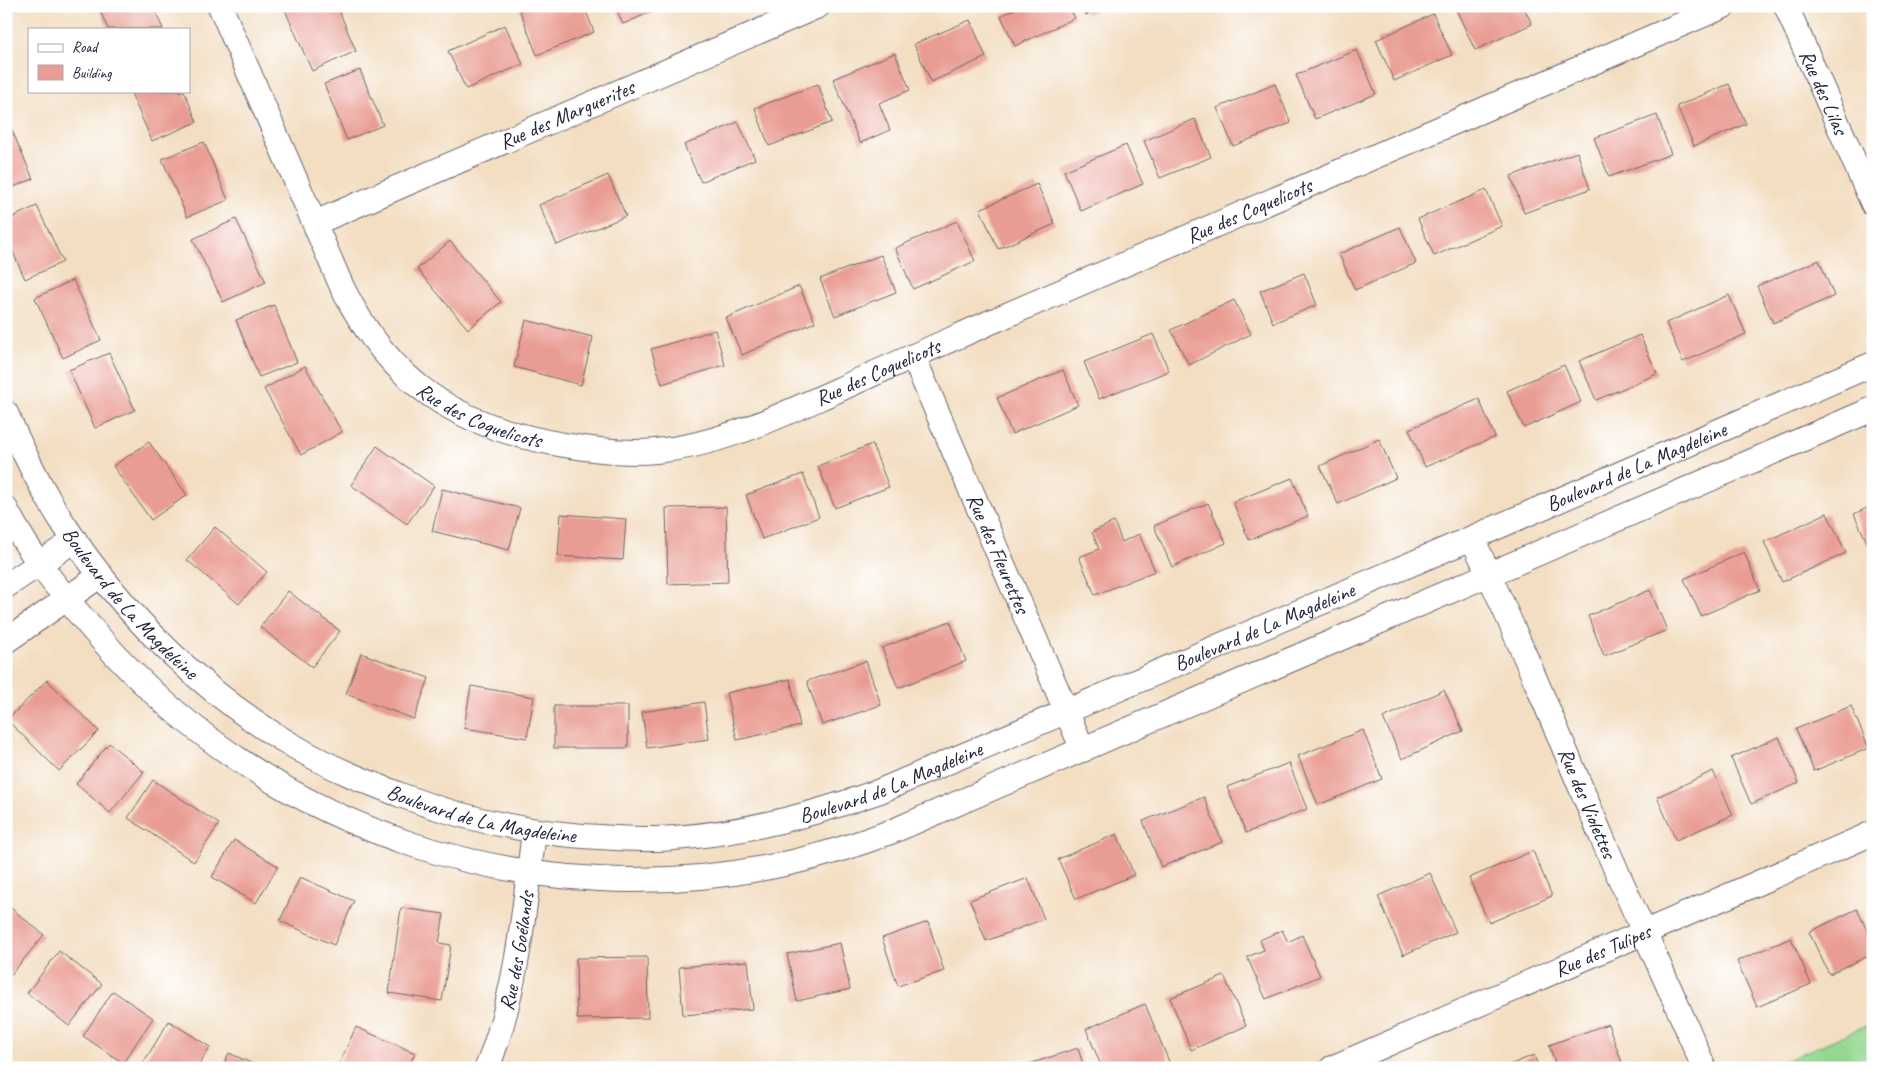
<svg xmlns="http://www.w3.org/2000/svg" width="1879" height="1074" viewBox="0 0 1879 1074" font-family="Caveat,sans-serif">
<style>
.green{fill:#94d890;stroke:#5b7d66}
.building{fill:#e99c93}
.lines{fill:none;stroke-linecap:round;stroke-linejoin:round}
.street-casing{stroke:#6b646a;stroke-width:26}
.street{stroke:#fff;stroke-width:24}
.labels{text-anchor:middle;stroke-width:5;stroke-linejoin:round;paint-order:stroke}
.street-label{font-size:21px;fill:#22223b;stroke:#fff}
</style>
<rect width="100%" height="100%" fill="#fff"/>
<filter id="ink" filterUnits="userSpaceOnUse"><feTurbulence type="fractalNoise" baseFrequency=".02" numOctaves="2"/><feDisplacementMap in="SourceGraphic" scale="10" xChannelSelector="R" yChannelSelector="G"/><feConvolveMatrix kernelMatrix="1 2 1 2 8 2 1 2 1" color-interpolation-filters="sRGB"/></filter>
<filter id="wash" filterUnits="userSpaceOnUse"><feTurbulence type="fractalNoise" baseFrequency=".0096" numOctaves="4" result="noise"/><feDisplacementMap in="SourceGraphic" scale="20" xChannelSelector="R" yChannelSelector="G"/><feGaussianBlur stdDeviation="1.12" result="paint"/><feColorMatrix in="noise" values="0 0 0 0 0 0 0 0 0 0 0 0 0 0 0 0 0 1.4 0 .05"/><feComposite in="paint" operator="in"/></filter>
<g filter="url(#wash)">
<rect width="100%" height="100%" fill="#f3dec2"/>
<!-- green -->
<polygon class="green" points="1873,1023 1873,1068 1768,1068"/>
<g id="blocks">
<!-- building -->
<g class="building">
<polygon points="98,6 153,6 163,29 108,29"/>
<polygon points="295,6 337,6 356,51 312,71 285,10"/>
<polygon points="518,6 584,6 594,32 537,55"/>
<polygon points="615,6 665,6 623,24"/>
<polygon points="1021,6 1069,6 1075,18 1015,46 1001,16"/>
<polygon points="1082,6 1106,6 1086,15"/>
<polygon points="1457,6 1523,6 1532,24 1475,50 1455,7"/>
<polygon points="1552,6 1569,6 1555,13"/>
<polygon points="1867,6 1873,6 1873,16 1871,17"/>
<polygon points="1433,14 1452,55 1394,81 1376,40"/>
<polygon points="970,20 986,57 931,82 914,44"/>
<polygon points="505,25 523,64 466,89 448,51"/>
<polygon points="1357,50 1376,94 1315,119 1296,75"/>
<polygon points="895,53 910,90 879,103 890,130 860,143 833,79"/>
<polygon points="360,70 383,125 347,140 324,84"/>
<polygon points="818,84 832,122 769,146 755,108"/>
<polygon points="1275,84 1291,123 1233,146 1217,108"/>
<polygon points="1729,84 1746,124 1694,146 1677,106"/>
<polygon points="130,91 184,91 197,122 152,141"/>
<polygon points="1657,115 1671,154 1609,177 1594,138"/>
<polygon points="1195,119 1211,157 1160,178 1144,141"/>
<polygon points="8,121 33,179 6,190 6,122"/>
<polygon points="738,122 755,159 701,182 684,145"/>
<polygon points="204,142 228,200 187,217 162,159"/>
<polygon points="1126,145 1143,184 1081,211 1064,171"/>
<polygon points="1577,152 1590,189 1524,213 1511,176"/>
<polygon points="608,175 626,216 557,245 539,205"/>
<polygon points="1037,184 1055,224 998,249 980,209"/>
<polygon points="1486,190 1502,226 1434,256 1418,219"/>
<polygon points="37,206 63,262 25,279 6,237 6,220"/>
<polygon points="236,219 266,282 223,302 193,239"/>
<polygon points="957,221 975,261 913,289 895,248"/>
<polygon points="1400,227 1416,263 1355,290 1339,254"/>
<polygon points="450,241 501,302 468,329 417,269"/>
<polygon points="881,255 896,292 835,316 820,279"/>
<polygon points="1819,260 1834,296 1773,323 1757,286"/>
<polygon points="1304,273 1317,305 1273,323 1260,291"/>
<polygon points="73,280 101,340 63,358 35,298"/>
<polygon points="799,286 815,322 742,355 726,318"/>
<polygon points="1729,295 1746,334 1683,362 1666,323"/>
<polygon points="1234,300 1251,334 1189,365 1171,330"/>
<polygon points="274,305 297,362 259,377 236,320"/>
<polygon points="526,320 593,337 581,385 514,367"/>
<polygon points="715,330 725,365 662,384 651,349"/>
<polygon points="1153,334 1169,371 1099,399 1084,362"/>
<polygon points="1640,335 1657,374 1596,400 1579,361"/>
<polygon points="109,353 135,410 95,428 69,370"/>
<polygon points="1564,365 1581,402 1524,428 1507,391"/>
<polygon points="305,366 342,432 301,455 264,389"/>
<polygon points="1063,370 1078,405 1012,434 997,398"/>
<polygon points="1479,399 1495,437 1425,467 1409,429"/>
<polygon points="1379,439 1396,478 1338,504 1320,466"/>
<polygon points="149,442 187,495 151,520 113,466"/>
<polygon points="872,444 889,487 835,508 818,466"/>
<polygon points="377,446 434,486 407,524 351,485"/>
<polygon points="803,474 819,517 762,539 746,495"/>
<polygon points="1292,478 1308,516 1249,540 1233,502"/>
<polygon points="442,489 520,508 509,550 432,531"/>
<polygon points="1208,503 1226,543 1172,567 1154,526"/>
<polygon points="1873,505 1873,551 1871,551 1854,514"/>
<polygon points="726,507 728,582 668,584 666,508"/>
<polygon points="1827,513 1846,553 1782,582 1764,542"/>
<polygon points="561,514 626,519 623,560 558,556"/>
<polygon points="1114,522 1122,542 1139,534 1155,571 1095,595 1079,557 1099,549 1092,532"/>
<polygon points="215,527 267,572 239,604 187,560"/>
<polygon points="1744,552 1760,590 1701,616 1684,579"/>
<polygon points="1650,590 1667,630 1604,656 1588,616"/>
<polygon points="288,591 340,631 312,667 260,627"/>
<polygon points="950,621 966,661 898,688 882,648"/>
<polygon points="361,653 429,678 414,719 346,694"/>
<polygon points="866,661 881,705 822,725 807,681"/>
<polygon points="790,679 800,726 737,740 726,693"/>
<polygon points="47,680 99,731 59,771 7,720"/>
<polygon points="471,686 534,697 527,738 464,728"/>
<polygon points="1444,690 1463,731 1402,759 1383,718"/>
<polygon points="704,702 709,739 647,748 642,712"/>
<rect x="554" y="706" width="74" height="42"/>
<polygon points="1851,706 1869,748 1814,771 1796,729"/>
<polygon points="1363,730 1382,779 1318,805 1298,756"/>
<polygon points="1779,737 1799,783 1751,804 1731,758"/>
<polygon points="109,743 144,772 110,813 76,784"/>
<polygon points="1289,763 1307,809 1246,833 1227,787"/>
<polygon points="1713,771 1733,815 1676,840 1657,797"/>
<polygon points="153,780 219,824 194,862 128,818"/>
<polygon points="1204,797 1222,842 1161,867 1143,821"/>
<polygon points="1117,834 1134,875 1076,899 1058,859"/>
<polygon points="234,840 278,866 256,903 212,877"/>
<polygon points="1533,851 1552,896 1489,923 1469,878"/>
<polygon points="1430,873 1456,932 1403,955 1378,896"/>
<polygon points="300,877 354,901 334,945 280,921"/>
<polygon points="1028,878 1044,919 986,941 970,900"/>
<polygon points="6,904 44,935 9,977 6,975"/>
<polygon points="401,908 444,914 439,943 451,945 442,1001 389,993"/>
<polygon points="1857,909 1873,943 1873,954 1829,974 1809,932"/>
<polygon points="928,922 944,971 898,986 882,938"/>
<polygon points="1282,930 1288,942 1302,935 1320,976 1266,999 1247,957 1264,950 1260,940"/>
<polygon points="1791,938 1811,984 1757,1007 1737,961"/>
<polygon points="840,943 850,989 797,1001 787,954"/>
<polygon points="59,951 102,984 69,1026 27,993"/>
<polygon points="647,957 648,1018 577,1019 576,958"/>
<polygon points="748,961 753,1009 683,1015 679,967"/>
<polygon points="1224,976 1246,1026 1191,1050 1170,998"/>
<polygon points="113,991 153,1018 123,1063 83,1036"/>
<polygon points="1145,1004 1170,1064 1160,1068 1102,1068 1086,1029"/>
<polygon points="169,1021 210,1047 197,1068 140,1068"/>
<polygon points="1608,1024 1624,1068 1557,1068 1549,1045"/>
<polygon points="356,1027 415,1053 408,1068 337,1068"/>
<polygon points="1078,1048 1084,1068 1020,1068 1020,1067"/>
<polygon points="229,1053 262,1068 222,1068"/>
<polygon points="1534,1055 1539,1068 1502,1068"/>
</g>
</g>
</g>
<g filter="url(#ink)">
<use href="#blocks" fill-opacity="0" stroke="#6b646a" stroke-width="1"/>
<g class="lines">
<!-- street casing -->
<g class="street-casing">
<g id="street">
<path id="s1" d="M220 6 342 287C390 384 458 427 564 445 594 450 626 454 656 451 721 445 779 416 838 390 890 366 941 344 993 321 1237 216 1480 111 1724 6"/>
<path id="s2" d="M1786 6 1873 204"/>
<path id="s3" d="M315 223 818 6"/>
<path id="s4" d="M913 356 1083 750"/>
<path id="s5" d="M6 413C23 452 42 491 65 526 123 614 205 696 297 748 331 768 367 782 403 796 473 823 541 835 615 838 635 839 654 840 674 838 745 833 813 815 880 791L1472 538 1873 364"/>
<path d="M6 509C30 557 65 598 100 638 273 834 534 919 789 863 825 855 859 844 893 831L1873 409"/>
<path id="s6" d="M1472 538C1519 637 1560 739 1603 840 1636 916 1672 991 1704 1068"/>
<polyline points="6,586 75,540"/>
<polyline points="6,641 101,575"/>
<path id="s7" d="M487 1068C517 993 524 911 534 832"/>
<path id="s8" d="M1332 1068 1873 833"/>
</g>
</g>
<!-- street -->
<use href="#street" class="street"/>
</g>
</g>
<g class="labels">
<!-- street labels -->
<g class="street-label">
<text dy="7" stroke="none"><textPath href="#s2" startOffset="94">Rue des Lilas</textPath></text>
<text dy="7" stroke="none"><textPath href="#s3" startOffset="274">Rue des Marguerites</textPath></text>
<text dy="7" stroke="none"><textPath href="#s1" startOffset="1325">Rue des Coquelicots</textPath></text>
<text dy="7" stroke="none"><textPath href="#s1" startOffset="920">Rue des Coquelicots</textPath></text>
<text dy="7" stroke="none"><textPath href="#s1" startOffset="501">Rue des Coquelicots</textPath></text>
<text dy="7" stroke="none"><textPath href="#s5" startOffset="1879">Boulevard de La Magdeleine</textPath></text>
<text dy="7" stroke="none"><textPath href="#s4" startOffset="215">Rue des Fleurettes</textPath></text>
<text dy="7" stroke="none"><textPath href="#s5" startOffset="229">Boulevard de La Magdeleine</textPath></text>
<text dy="7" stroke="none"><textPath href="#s5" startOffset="1474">Boulevard de La Magdeleine</textPath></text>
<text dy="7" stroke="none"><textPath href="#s5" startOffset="1069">Boulevard de La Magdeleine</textPath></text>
<text dy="7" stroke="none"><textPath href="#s6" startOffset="289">Rue des Violettes</textPath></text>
<text dy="7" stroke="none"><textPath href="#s5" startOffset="649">Boulevard de La Magdeleine</textPath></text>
<text dy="7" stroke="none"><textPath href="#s8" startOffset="295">Rue des Tulipes</textPath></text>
<text dy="7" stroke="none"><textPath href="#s7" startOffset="121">Rue des Goélands</textPath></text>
</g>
</g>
<!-- margin -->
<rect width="1879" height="1074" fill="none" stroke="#fff" stroke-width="25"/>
<!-- legend -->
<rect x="28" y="28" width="162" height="65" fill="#ffffff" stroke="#a7a7b1"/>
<rect x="38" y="44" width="25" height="8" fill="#ffffff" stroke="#a7a7b1"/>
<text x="72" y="52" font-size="15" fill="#22223b">Road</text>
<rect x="38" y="65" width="25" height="15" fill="#e99c93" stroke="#a7a7b1"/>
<text x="72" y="78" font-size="15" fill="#22223b">Building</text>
</svg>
